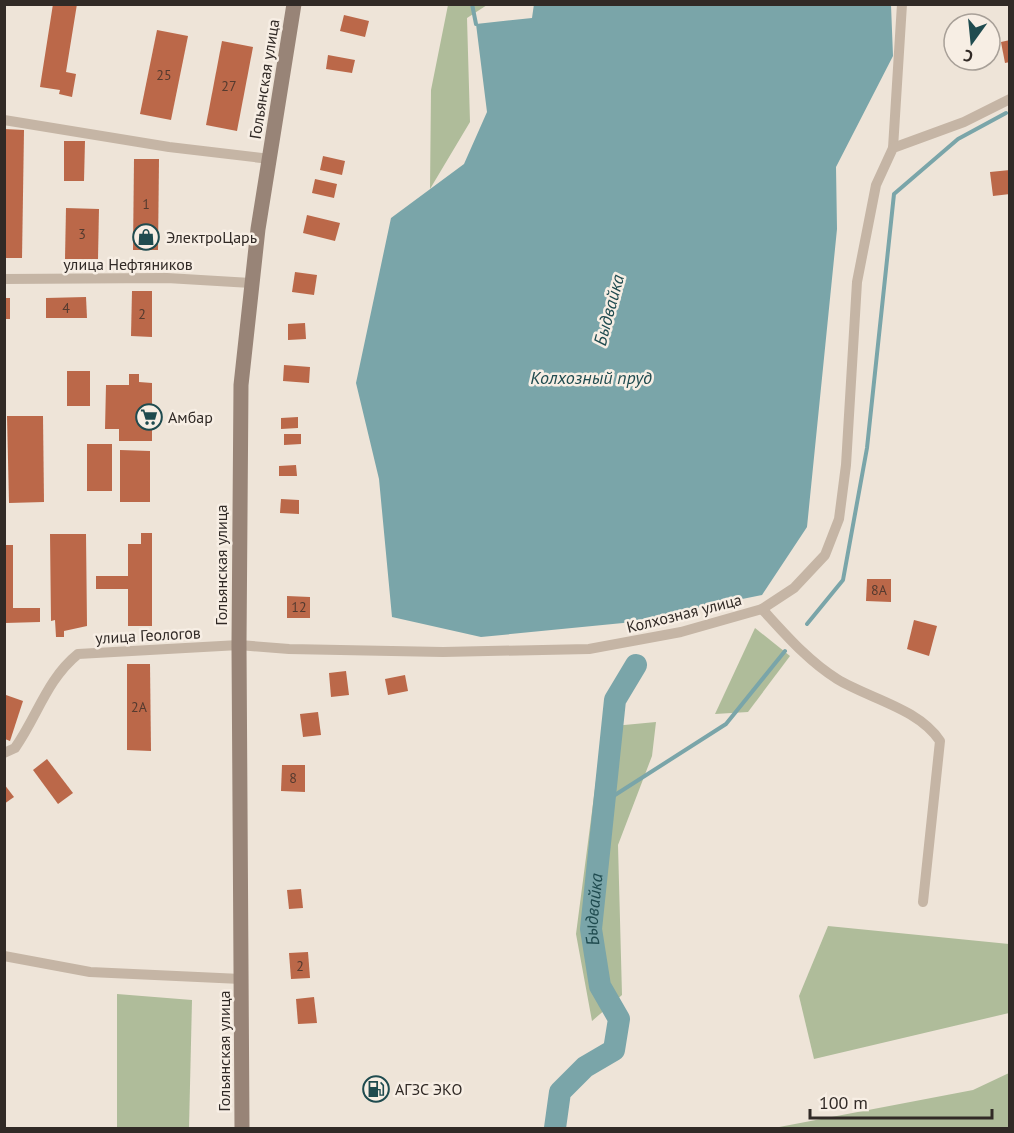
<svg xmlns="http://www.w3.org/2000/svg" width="1014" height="1133" viewBox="0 0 1014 1133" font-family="'PT Sans',sans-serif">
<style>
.green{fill:#afbc9a}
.water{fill:#7aa5a9}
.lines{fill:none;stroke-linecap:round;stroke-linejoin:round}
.stream{stroke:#7aa5a9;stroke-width:4}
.river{stroke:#7aa5a9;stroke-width:22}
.building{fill:#bb6849}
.street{stroke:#c5b5a5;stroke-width:10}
.secondary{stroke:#988477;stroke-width:15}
.labels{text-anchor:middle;stroke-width:5;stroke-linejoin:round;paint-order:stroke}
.number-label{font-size:14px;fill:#543a2f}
.street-label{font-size:16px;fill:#312a26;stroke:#f7eee4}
.poi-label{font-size:16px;fill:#312a26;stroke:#f7eee4;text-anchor:start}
.water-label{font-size:18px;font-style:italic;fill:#1f4b4f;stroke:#f7eee4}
</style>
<rect width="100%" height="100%" fill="#eee4d8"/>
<!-- green -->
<g class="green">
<polygon points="448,5 487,5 467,18 470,122 430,189 431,90"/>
<polygon points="755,628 790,656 748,712 715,714"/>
<polygon points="656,722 652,756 618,845 622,995 592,1021 576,934 603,727"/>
<polygon points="828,926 1009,944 1009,1013 814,1059 799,996"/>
<polygon points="117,994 192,1000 189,1128 117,1128"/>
<polygon points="1009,1073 1009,1128 774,1128 973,1090"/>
</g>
<!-- water -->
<polygon class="water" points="534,4 891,5 893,56 836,167 837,229 807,527 762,595 623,623 481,637 392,617 379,479 356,383 391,218 464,164 487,112 476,24 532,18"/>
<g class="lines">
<!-- stream -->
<g class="stream">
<polyline points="472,4 476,24"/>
<polyline points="807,624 843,580 867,448 894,194 958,139 1006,113"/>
<polyline points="604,802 726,724 785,651"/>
</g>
<!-- river -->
<path class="river" id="s1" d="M555 1128 560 1092 585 1067 614 1050 619 1019 600 986 591 929 615 700 636 665"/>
</g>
<!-- building -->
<g class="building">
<polygon points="53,4 77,4 66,72 76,74 72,97 59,94 60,90 40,87"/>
<polygon points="344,15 369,21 365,37 340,31"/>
<polygon points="157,30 188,36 171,120 140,114"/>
<polygon points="1010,40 1010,62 1005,63 1001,42"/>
<polygon points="222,41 253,47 237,131 206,125"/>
<polygon points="328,55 355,60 352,73 326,69"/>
<polygon points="4,129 24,130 22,258 4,258"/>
<polygon points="64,141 85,141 84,181 64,181"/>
<polygon points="323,156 345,161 342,175 320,170"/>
<polygon points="134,159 159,159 158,250 133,250"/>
<polygon points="1010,170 1010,194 993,196 990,172"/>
<polygon points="315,179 337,184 334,198 312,193"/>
<polygon points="66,208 99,209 98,259 65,259"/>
<polygon points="307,215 340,223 335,241 303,233"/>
<polygon points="295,272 317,275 314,295 292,292"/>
<polygon points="132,291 152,291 152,337 131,336"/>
<polygon points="86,297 87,318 46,318 46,298"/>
<rect x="5" y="298" width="5" height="21"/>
<polygon points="305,323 306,339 288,340 288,324"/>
<polygon points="284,365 310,367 309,383 283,381"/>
<rect x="67" y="371" width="23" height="35"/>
<polygon points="129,374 139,374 139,382 152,383 152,441 119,441 119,429 105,429 106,385 129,385"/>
<polygon points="7,416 43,416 44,502 9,503"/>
<polygon points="298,417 298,428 281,429 281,418"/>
<polygon points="284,434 301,434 301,444 284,445"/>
<rect x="87" y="444" width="25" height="47"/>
<polygon points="120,450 150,451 150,502 120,502"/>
<polygon points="296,465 297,476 279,476 279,466"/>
<polygon points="281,499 299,500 299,514 280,513"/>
<polygon points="141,533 152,533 152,626 128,626 128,589 96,589 96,576 128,576 128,544 141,544"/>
<polygon points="50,534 86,534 87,626 64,631 64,637 56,637 55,620 51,621"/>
<polygon points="5,545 13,545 13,608 40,608 40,622 5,623"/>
<polygon points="867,579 891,579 891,602 866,601"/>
<polygon points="287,596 310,597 310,618 287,618"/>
<polygon points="914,620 937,626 929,656 907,649"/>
<polygon points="127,664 150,664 151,751 127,750"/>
<polygon points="346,671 349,695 331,697 329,673"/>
<polygon points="405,675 408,691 388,695 385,679"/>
<polygon points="6,695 23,701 10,741 5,739"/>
<polygon points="318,712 321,735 303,737 300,714"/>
<polygon points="47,759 73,793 58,804 33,770"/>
<polygon points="282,765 305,765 305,792 281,791"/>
<polygon points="4,784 14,797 4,804"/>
<polygon points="301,889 303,908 289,909 287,890"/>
<polygon points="308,952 310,978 291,979 289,953"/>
<polygon points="314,997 317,1023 298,1024 296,999"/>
</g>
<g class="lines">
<!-- street -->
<g class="street">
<polyline points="4,120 169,147 270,159"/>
<polyline points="893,148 902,4"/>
<polyline points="4,279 167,278 251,283"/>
<path d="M762 609C785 634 808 661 837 679 870 699 918 708 940 741L923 902"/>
<path d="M4 753 15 748C37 717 47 679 78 654L239 645 289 649 443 652 589 649 681 632 762 609 794 588 825 555 839 519 846 465 857 282 876 185 893 148 964 122 1010 99"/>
<polyline points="4,956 90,972 241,979"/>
</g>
<!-- secondary -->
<polyline class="secondary" points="242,1128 239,645 241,385 258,229 294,4"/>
</g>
<!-- icons -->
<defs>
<g id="shop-ring" transform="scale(1.35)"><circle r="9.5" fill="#f7eee4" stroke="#1f4b4f" stroke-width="1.5"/><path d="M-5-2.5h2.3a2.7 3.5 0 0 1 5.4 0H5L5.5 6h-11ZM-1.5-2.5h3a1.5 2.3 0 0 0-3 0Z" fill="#1f4b4f"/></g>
<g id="supermarket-ring" transform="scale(1.35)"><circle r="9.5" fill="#f7eee4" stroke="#1f4b4f" stroke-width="1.5"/><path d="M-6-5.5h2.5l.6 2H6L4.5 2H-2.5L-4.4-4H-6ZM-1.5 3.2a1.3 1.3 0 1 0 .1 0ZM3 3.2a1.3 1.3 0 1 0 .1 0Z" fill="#1f4b4f"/></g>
<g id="fuel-ring" transform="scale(1.35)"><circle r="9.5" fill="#f7eee4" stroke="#1f4b4f" stroke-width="1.5"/><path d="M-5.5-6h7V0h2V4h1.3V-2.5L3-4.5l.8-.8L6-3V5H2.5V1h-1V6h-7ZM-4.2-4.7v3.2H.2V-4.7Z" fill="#1f4b4f"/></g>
</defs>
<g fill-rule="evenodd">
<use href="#shop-ring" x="146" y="237"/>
<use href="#supermarket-ring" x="149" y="417"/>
<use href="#fuel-ring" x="376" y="1089"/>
</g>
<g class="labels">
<!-- number labels -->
<g class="number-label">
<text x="164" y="80">25</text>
<text x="229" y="91">27</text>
<text x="146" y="209">1</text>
<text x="82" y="239">3</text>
<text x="66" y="313">4</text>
<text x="142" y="319">2</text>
<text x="879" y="595">8А</text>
<text x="299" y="612">12</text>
<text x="139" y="712">2А</text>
<text x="293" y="783">8</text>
<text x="300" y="971">2</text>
</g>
<!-- street labels -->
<g class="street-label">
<text transform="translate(264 79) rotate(-81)" y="6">Гольянская улица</text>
<text x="128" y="270">улица Нефтяников</text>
<text transform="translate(221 565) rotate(-90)" y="6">Гольянская улица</text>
<text transform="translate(684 613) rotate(-14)" y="6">Колхозная улица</text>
<text transform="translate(148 635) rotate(-3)" y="6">улица Геологов</text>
<text transform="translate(224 1051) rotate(-90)" y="6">Гольянская улица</text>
</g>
<!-- poi labels -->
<g class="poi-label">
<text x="166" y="243">ЭлектроЦарь</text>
<text x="168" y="423">Амбар</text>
<text x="395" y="1095">АГЗС ЭКО</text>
</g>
<!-- water labels -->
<g class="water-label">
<text transform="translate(609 310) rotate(-75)" y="6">Быдвайка</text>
<text x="591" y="384">Колхозный пруд</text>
<text dy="6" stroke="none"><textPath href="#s1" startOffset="252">Быдвайка</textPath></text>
</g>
</g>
<!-- border -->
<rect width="1014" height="1133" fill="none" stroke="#312a26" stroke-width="12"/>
<!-- north arrow -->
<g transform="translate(972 42) rotate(195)"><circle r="28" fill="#f7eee4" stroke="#a8a098" stroke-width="1.5"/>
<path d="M0-4.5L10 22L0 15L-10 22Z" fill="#1f4b4f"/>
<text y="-9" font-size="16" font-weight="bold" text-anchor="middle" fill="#312a26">С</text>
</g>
<!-- scale -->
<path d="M810 1109v9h182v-9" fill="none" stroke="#312a26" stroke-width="3"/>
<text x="819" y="1109" font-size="18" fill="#312a26" stroke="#f7eee4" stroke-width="4.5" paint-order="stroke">100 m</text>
</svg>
